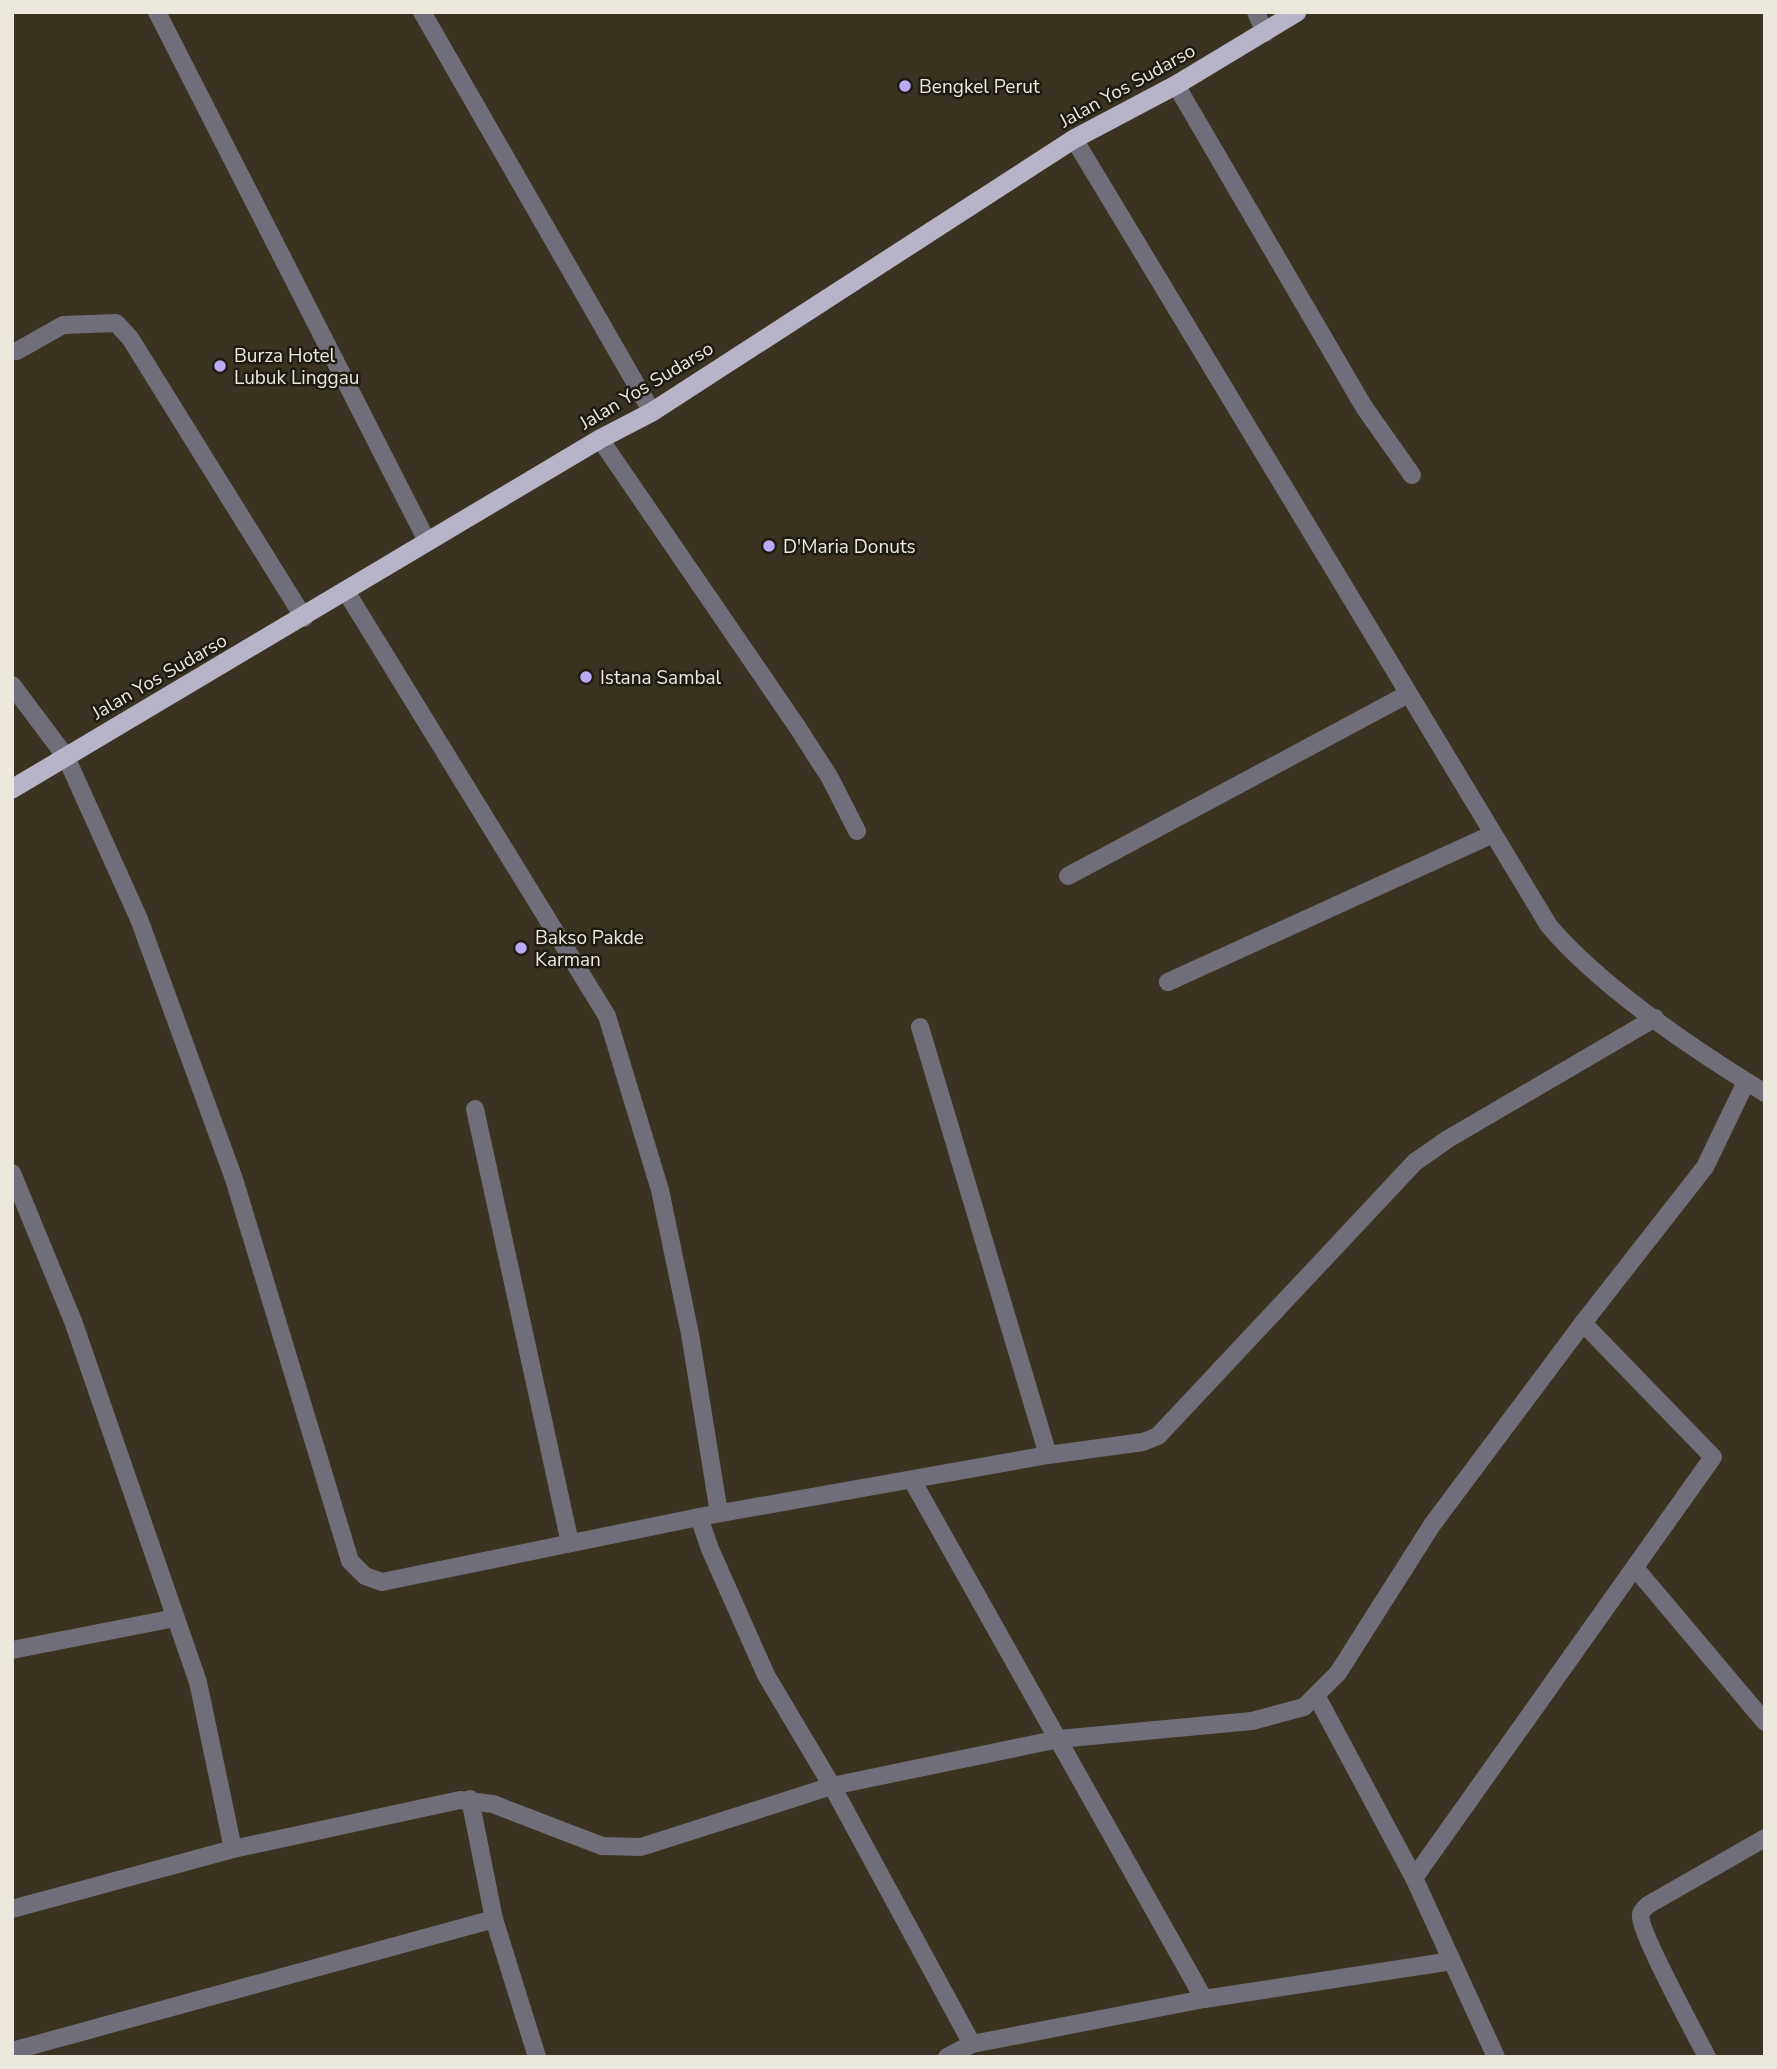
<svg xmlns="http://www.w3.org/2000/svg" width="1777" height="2069" viewBox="0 0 1777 2069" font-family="'Nunito Sans',sans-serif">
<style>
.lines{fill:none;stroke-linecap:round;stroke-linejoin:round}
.service{stroke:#706e78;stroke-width:18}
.minor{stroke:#706e78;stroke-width:18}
.trunk{stroke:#b8b4c8;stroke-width:19}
.poi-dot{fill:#bbaaf6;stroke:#1e1b13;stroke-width:2.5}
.labels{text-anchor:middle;stroke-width:5;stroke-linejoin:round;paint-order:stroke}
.street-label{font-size:19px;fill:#ece8dd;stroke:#1e1b13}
.poi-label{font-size:19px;fill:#ece8dd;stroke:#1e1b13;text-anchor:start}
</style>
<rect width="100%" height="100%" fill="#3a3321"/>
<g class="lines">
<!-- service -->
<g class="service">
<polyline points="422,12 652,412"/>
<polyline points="17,351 63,325 116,323 130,338 304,618"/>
</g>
<!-- minor -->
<g class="minor">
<polyline points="157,12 427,541"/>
<polyline points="1256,12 1265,33"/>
<polyline points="1176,85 1364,407 1412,475"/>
<path d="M1074 139 1549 926C1601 987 1696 1051 1765 1093"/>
<polyline points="600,439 798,728 830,778 857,831"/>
<polyline points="347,593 607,1016 660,1190 690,1334 719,1513"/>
<polyline points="12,685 66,757 139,919 234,1179 350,1561 365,1576 382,1582 699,1517 1048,1455 1143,1442 1158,1436 1415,1162 1448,1139 1655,1018"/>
<polyline points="1068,876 1408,694"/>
<polyline points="1168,982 1493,834"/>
<polyline points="920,1027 1048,1455"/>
<polyline points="475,1109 570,1543"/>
<polyline points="12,1173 73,1321 198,1682 233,1849"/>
<polyline points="912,1480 1204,1999"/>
<polyline points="699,1517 710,1549 766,1675 832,1786 972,2044"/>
<polyline points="1636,1569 1765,1722"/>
<polyline points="12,1650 175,1618"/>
<polyline points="1317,1697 1414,1878 1496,2057"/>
<polyline points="470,1799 494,1919 537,2057"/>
<polyline points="1414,1878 1713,1457 1583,1323"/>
<polyline points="12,1909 233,1849 460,1800 493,1804 602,1846 641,1847 832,1786 1059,1739 1252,1721 1304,1707 1338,1673 1432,1525 1583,1323 1705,1167 1746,1082"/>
<polyline points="12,2051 494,1919"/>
<polyline points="947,2057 972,2044 1204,1999 1452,1961"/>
<path d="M1707 2057C1697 2037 1637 1928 1641 1914 1642 1910 1645 1908 1648 1905L1765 1838"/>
</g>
<!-- trunk -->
<polyline class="trunk" points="12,789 600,439 652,412 1074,139 1176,85 1297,12"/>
</g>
<!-- markers -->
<g class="poi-dot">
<circle cx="905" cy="86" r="7"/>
<circle cx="220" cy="366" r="7"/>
<circle cx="769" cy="546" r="7"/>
<circle cx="586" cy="677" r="7"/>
<circle cx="521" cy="948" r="7"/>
</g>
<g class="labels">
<!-- street labels -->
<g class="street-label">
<text transform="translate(1127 85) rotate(-29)" y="7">Jalan Yos Sudarso</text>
<text transform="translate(646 385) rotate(-31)" y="7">Jalan Yos Sudarso</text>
<text transform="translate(159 676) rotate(-30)" y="7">Jalan Yos Sudarso</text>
</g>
<!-- poi labels -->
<g class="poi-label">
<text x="919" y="93">Bengkel Perut</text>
<text x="234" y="362">Burza Hotel<tspan x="234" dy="22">Lubuk Linggau</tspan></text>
<text x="783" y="553">D'Maria Donuts</text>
<text x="600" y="684">Istana Sambal</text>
<text x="535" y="944">Bakso Pakde<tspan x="535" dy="22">Karman</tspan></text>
</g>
</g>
<!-- border -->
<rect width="1777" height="2069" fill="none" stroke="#ece8dd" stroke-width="28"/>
</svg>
